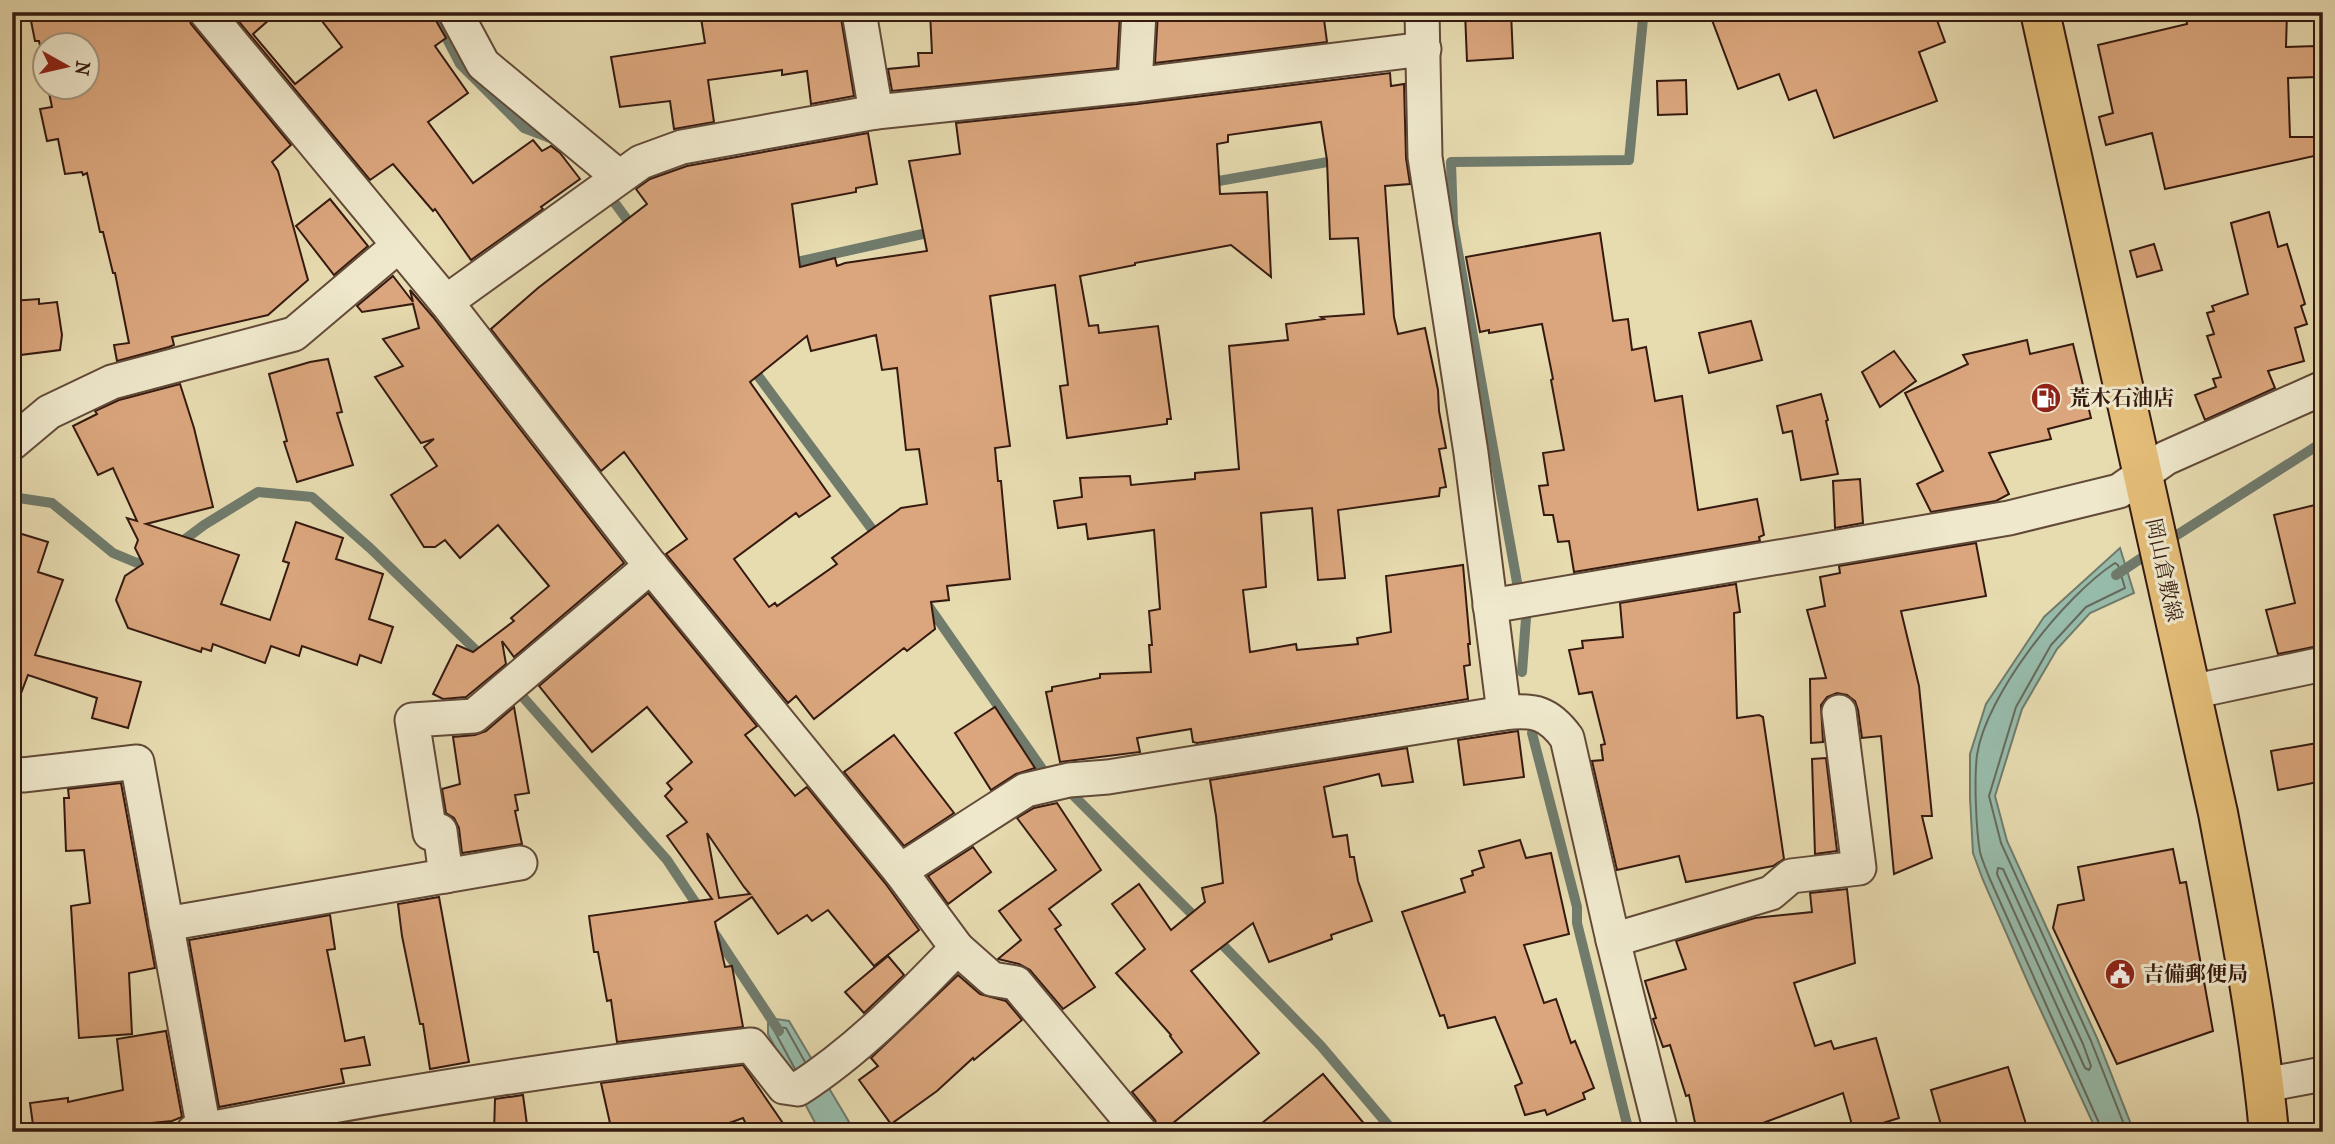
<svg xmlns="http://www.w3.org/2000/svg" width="2335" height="1144" viewBox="0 0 2335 1144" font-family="'IM FELL French Canon','Noto Serif JP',serif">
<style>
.water{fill:#97bbaa;stroke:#707b6c;stroke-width:2}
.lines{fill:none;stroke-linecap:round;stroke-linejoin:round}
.shore{stroke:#666a5d;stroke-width:2}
.stream{stroke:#707b6c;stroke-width:10}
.building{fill:#dba67d;stroke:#351a10;stroke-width:2;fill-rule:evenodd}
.minor-casing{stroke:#624a38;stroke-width:37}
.major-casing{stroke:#351a10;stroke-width:42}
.minor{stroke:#efe8cc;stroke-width:33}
.major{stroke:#e4be78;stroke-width:38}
.labels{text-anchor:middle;stroke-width:6;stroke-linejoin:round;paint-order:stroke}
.poi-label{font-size:21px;font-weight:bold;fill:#351a10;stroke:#efe8cc;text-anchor:start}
.street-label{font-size:21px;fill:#351a10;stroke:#efe8cc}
</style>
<rect width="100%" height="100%" fill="#e7dbb0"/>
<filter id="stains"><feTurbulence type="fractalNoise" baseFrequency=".00286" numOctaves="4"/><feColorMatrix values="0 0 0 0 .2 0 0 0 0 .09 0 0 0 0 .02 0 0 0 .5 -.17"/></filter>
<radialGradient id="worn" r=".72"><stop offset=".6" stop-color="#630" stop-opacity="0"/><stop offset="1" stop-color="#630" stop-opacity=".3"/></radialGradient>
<!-- water -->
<g class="water">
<polygon points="2120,548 2134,593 2090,613 2057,649 2022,709 1995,796 2007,841 2097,1038 2134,1132 2097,1132 2029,985 1983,880 1973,853 1970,798 1970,754 1986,704 2044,617"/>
<polygon points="776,1019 789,1021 855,1132 820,1132 768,1034 768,1023"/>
</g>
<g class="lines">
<!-- shore -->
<g class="shore">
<polygon points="1998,868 2003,869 2083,1044 2091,1066 2089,1070 2085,1068 1997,874"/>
<polyline points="795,1069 775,1032 776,1027 786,1028 805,1062"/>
<path d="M2103 1132 1989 877C1986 869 1982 860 1980 852 1976 829 1974 779 1977 755 1986 695 2064 596 2115 563L2118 565 2125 588 2086 607 2051 645 2016 707 1989 796 2001 843 2091 1041 2127 1132"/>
</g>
<!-- stream -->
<g class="stream">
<polyline points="433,12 460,64 524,128 553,139"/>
<polyline points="1207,183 1339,160"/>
<polyline points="606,191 634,229"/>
<polyline points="788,264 936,231"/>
<polyline points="750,365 880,540"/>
<polyline points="12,497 52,503 113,553 137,563 154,560"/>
<polyline points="2166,542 2323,442"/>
<polyline points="176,546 204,525 258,492 312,497 370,548 485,659"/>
<polyline points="2116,575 2152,551"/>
<polyline points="925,601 1047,776 1052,779"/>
<polyline points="1522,672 1526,618 1518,588 1453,224 1451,162 1629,160 1643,19 1647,12"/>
<polyline points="514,687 667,860 701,911"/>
<polyline points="1532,733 1577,907 1577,923 1629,1132"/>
<polyline points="1065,787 1200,922"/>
<polyline points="711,928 779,1031"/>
<polyline points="1214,936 1321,1046 1394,1132"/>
</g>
</g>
<!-- building -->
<g class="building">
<polygon points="51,12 187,12 191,24 291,145 272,162 278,171 308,280 268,315 172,337 174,345 169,347 117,361 114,345 129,343 115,273 113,273 103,232 100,232 87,173 83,175 82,172 65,174 58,139 47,141 40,109 52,107 48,88 88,88 88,46 46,46 46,75 39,41 35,41 30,16"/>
<polygon points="231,12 278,12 253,34 295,84 342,47 315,12 431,12 446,38 435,46 468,93 428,122 473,183 533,140 542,151 551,146 560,153 580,179 541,207 543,209 471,260 435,209 433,211 393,164 370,180"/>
<polygon points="700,12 840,12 854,96 811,104 807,71 782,75 782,70 708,80 714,122 674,129 670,101 620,107 611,57 705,43"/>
<polygon points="930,12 1120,12 1117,68 892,91 888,69 919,66 918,53 932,53"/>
<polygon points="1158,12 1323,12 1327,42 1155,63"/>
<polygon points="1465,12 1511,12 1513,58 1467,61"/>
<polygon points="1709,12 1934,12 1945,42 1919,52 1937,101 1834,138 1816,90 1789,100 1779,74 1738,89"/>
<polygon points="2186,12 2287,12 2286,47 2316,46 2317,77 2288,78 2290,137 2323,137 2323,154 2165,189 2152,133 2106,145 2099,117 2113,113 2098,45 2187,24"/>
<path d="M1390 73 1391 86 1404 84 1406 158 1410 184 1385 186 1394 317 1398 334 1425 328 1438 390 1439 411 1446 448 1439 449 1446 487 1440 488 1439 496 1338 510 1345 578 1318 580 1312 508 1261 513 1266 587 1243 590 1250 652 1296 644 1297 650 1358 644 1357 638 1391 632 1386 576 1463 565 1470 644H1468L1470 665 1464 666 1468 699 1197 743 1193 742 1191 729 1137 738 1140 752 1060 762 1046 692 1052 691V687L1100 678V674L1151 672 1149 645H1152L1149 611 1160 609 1154 530 1088 539 1086 524 1058 528 1054 501 1082 497 1080 478 1130 476 1131 485 1195 479V473L1239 469 1229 346 1288 340 1286 324 1324 319 1321 317 1364 314 1358 238 1330 239 1327 160 1321 122 1228 135V142L1217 144 1220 194 1267 192 1271 277 1231 245 1135 263V265L1080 276 1089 326 1098 325 1099 333 1158 326 1171 419H1167V424L1067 438 1060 386 1068 385 1055 285 990 296 1010 446 995 448 998 481H1001L1010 579 947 586 949 600 931 602 935 629 907 651 904 648 814 719 796 696 788 703 666 554 687 539 624 452 601 471 491 329 538 288 647 204 636 189 650 179 687 166 868 133 877 184 856 188V192L792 204 800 267 835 258 837 266 845 263 927 251 909 161 960 154 956 123 1137 104ZM876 335 882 370 897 368 906 450 919 449 927 504 901 508 832 558 837 564 777 606 775 603 769 607 734 559 796 513 799 517 830 496 750 382 807 336 811 351Z"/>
<polygon points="1686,80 1687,114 1658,115 1657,81"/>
<polygon points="330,199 368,246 334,275 296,226"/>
<polygon points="2269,212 2278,247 2287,244 2305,304 2301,306 2307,324 2295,328 2304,361 2268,371 2275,388 2205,420 2195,395 2216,387 2213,379 2221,377 2207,336 2214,334 2207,313 2214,311 2212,306 2248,294 2231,223"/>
<polygon points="1600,233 1613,321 1628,319 1632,350 1646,347 1655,401 1682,396 1698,510 1757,499 1764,535 1759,537 1760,541 1574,572 1569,541 1558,542 1553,515 1544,515 1539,486 1548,485 1543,453 1564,450 1551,380 1553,379 1542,324 1489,333 1489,330 1480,332 1466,257"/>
<polygon points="2154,244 2162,270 2137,277 2130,251"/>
<polygon points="393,276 413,302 410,290 433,317 624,563 514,657 502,641 506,664 466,697 443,699 433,694 457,645 473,652 514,621 511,618 549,586 498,525 460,558 445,540 435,547 424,547 391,495 437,466 424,447 434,439 421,443 375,377 403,366 383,339 419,328 413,304 362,312 357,306"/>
<polygon points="39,299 39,304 57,302 62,335 60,350 12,356 12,301"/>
<polygon points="1751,321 1762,360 1709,373 1699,333"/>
<polygon points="2027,340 2030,354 2073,344 2091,418 2048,429 2051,439 1989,453 2009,494 1996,501 1931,512 1917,484 1943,471 1905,393 1968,364 1963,355"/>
<polygon points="1894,351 1916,381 1880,407 1862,372"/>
<polygon points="328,359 342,412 337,413 353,465 297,482 284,442 287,441 269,374 310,362"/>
<polygon points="180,384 194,428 213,507 146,524 239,555 221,604 270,620 289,563 283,561 296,522 343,538 336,559 383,574 369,619 393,627 381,663 360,655 357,665 302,646 299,656 271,646 265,663 213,644 211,651 202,648 201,652 128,628 116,600 125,576 143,564 135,548 138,540 127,518 137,521 113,468 98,475 73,426 97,414 95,411 119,400"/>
<polygon points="1821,394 1828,420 1826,421 1838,474 1801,480 1792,431 1783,433 1777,406"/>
<polygon points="1860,479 1863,523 1835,528 1833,481"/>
<polygon points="2323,503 2323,645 2278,654 2266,610 2295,603 2274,515"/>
<polygon points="12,531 48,542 38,572 63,580 35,655 141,682 128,728 92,718 97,698 28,675 15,709 12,708"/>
<polygon points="1976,543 1986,596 1901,611 1919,686 1932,816 1922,816 1932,858 1894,874 1881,736 1862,738 1858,710 1855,701 1847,695 1837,693 1827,697 1821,705 1823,742 1811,743 1810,679 1826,678 1807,610 1825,606 1820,577 1840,573 1839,566"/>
<polygon points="1736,584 1740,612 1734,613 1737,718 1759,715 1763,717 1784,859 1773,866 1686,882 1679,856 1617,870 1592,761 1603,760 1601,745 1605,744 1592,692 1579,694 1569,650 1583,648 1582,641 1623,637 1620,603"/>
<path d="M648 593 757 726 745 735 795 796 807 787 885 883 919 930 874 966 828 910 812 921 807 915 778 934 752 897 715 922 725 967 732 966 743 1027 617 1042 611 1000 607 1001 598 952H594L589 916 712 899 667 836 687 822 665 796 672 789 667 783 692 762 647 707 592 752 539 686ZM707 833 744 887 750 894 719 898Z"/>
<polygon points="514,707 529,793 515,795 518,810 515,811 522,844 462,853 459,828 454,818 446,813 442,789 460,784 453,737 475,735 486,731"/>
<polygon points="995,707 1035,768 1016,774 991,790 955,733"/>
<polygon points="1518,731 1524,777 1464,785 1458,740"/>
<polygon points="894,735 954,813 904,846 844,772"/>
<polygon points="2323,742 2323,781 2278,790 2271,751"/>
<polygon points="1407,748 1413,782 1382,786 1379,774 1324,787 1333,837 1347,835 1350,857 1354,857 1358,881 1372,921 1331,935 1332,939 1269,962 1253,923 1191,971 1259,1053 1162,1132 1159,1132 1155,1120 1132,1092 1182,1052 1170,1036 1171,1035 1116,973 1145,949 1112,904 1139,884 1171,930 1205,902 1202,888 1223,883 1216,816 1210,780"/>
<polygon points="1826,758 1837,851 1815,854 1812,759"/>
<polygon points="121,783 155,968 129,973 132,1034 79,1038 71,906 90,903 84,850 66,851 64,798 69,798 68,789"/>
<polygon points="1057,803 1101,870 1049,909 1061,925 1055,929 1095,987 1063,1009 1030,970 1019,964 998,959 1021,940 999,911 1056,870 1017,818 1034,808"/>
<polygon points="1520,840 1526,858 1551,853 1569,934 1524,945 1544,1003 1556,999 1571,1043 1575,1041 1594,1088 1583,1093 1585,1099 1547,1115 1545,1110 1525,1115 1515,1086 1522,1083 1495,1017 1448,1028 1444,1015 1440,1016 1402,912 1465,892 1461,879 1473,875 1472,871 1484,867 1479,851"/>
<polygon points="973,847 991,872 948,904 928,876"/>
<polygon points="2173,849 2180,883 2186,882 2213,1031 2117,1064 2053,928 2058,905 2084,900 2078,867"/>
<polygon points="1847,889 1855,963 1794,983 1815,1046 1831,1041 1834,1049 1876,1038 1899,1118 1854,1132 1843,1093 1739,1132 1697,1132 1689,1095 1686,1096 1670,1045 1663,1047 1653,1019 1656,1018 1645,981 1686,969 1676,941 1755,918 1812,912 1810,893"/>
<polygon points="439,897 469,1062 430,1069 423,1024 420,1024 402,936 398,904"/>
<polygon points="330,915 335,949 327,950 345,1041 364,1037 370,1065 341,1069 344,1083 219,1107 189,940"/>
<polygon points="888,956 904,975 864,1013 845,992"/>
<polygon points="958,975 980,994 1006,1001 1022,1020 974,1060 973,1058 937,1091 891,1124 859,1080 878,1066 871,1058"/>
<polygon points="166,1031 182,1117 172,1121 142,1124 143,1132 34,1132 30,1103 68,1098 68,1102 123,1090 117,1039"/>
<polygon points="743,1065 789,1132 750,1132 743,1118 704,1132 612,1132 601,1083"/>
<polygon points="2008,1067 2026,1124 2000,1132 1943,1132 1931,1090"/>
<polygon points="1323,1074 1371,1132 1251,1132"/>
<polygon points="523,1095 528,1132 494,1132 495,1099"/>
</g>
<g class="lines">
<!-- minor casing -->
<g class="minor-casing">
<g id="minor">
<polyline points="455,12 483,64 619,177"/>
<polyline points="859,12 876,112"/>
<polyline points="1422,12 1425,157 1471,453 1504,713"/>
<polyline points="1135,85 1139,12"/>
<polyline points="446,302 641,162 682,147 876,112 1135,85 1424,49"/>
<polyline points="12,443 49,412 112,382 294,334 398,246"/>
<polyline points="1490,606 2009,518 2119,491 2166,458 2323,388"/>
<polyline points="2191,692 2323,664"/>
<polyline points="12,774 23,775 137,762 204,1130"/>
<path d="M900 871 1026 790 1069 780 1108 777 1504 713C1534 709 1549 713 1567 738L1613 940 1661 1132"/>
<polyline points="446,876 440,831 430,833 412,720 474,716 651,566"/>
<polyline points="166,924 520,863"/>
<polyline points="1613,940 1771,893 1791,876 1859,868 1839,712"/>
<polyline points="957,948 992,979 1016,983 1140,1132"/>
<polyline points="2265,1085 2323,1074"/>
<path d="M193 1132C378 1096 564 1066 751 1045L784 1087 798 1089C857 1051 908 999 957 948L900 871 651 566 446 302 206 12"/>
</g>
</g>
<!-- major casing -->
<g class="major-casing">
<path id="major" d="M2040 12 2218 813C2238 919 2259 1025 2269 1132"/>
</g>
<!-- minor -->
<use href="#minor" class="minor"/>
<!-- major -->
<use href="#major" class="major"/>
</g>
<!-- icons -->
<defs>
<g id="fuel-disc" transform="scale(1.575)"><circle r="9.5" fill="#8f2418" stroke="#efe8cc"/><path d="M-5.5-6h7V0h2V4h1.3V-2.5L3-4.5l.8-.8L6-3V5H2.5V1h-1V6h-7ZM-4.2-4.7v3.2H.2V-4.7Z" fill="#fff"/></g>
<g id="civic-disc" transform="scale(1.575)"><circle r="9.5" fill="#8f2418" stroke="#efe8cc"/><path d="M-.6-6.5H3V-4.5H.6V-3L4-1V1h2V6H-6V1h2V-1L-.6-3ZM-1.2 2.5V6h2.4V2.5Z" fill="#fff"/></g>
</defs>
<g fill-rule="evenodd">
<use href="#fuel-disc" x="2046" y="398"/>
<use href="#civic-disc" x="2120" y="974"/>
</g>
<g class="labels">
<!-- poi labels -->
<g class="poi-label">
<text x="2069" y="405">荒木石油店</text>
<text x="2143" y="981">吉備郵便局</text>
</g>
<!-- street labels -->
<g class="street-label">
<text transform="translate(2164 570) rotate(78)" y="7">岡山倉敷線</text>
</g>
</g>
<!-- margin -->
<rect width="2335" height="1144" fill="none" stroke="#e7dbb0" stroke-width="42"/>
<rect x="14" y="14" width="2307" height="1116" fill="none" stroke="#351a10" stroke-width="3.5"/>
<rect x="21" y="21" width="2293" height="1102" fill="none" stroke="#351a10" stroke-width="2"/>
<!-- north arrow -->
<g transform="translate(66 66) rotate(98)"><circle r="33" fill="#efe8cc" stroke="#a59681" stroke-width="2"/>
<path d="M0-5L12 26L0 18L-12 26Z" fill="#8f2418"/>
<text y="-10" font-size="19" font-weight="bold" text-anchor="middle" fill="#351a10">N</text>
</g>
<rect width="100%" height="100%" filter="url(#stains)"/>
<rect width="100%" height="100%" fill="url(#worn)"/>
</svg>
